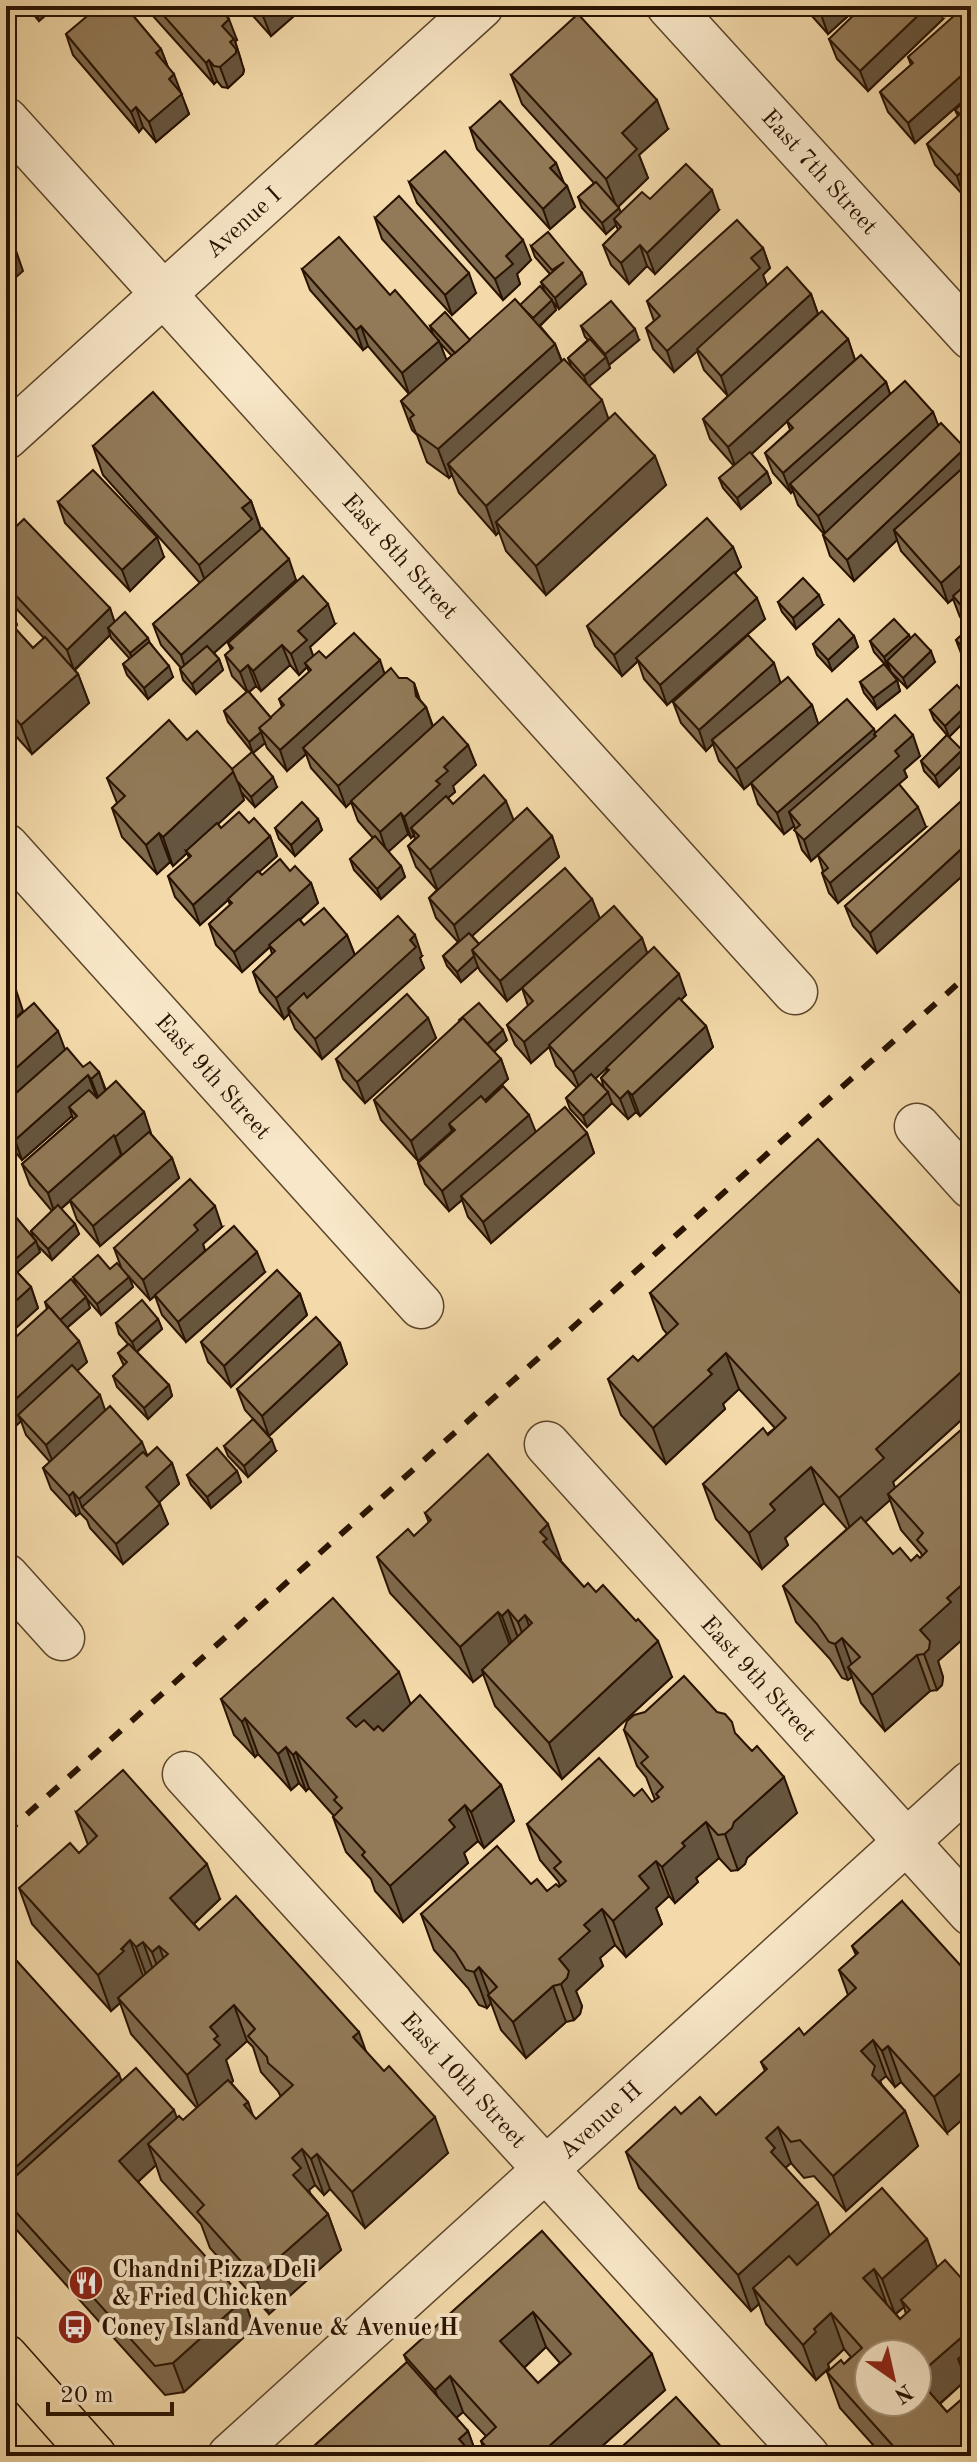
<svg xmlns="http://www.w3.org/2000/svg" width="977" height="2462" viewBox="0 0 977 2462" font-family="'Old Standard TT',serif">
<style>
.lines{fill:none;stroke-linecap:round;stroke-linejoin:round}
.minor-casing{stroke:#5b442a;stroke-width:47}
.major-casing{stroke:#281200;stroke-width:47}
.minor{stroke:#f8e7c8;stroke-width:44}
.major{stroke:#f4daaa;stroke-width:44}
.rail{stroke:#281200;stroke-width:6;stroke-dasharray:14 14;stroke-linecap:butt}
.wall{fill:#7e694c;stroke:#281200;stroke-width:2;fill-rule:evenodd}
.shaded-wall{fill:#66553e;stroke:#281200;stroke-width:2}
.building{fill:#927a58;stroke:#281200;stroke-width:2;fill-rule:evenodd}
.labels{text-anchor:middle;stroke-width:8;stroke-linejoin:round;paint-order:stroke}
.street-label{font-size:24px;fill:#281200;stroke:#f8e7c8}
.poi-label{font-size:24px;font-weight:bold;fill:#281200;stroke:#f8e7c8;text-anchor:start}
</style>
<rect width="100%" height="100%" fill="#f4daaa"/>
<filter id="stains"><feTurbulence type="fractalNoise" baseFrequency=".0025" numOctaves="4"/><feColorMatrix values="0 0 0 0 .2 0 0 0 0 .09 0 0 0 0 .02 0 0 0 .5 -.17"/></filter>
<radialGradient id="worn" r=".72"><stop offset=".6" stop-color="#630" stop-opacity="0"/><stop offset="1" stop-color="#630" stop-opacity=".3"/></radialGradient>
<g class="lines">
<!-- minor casing -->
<g class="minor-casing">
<g id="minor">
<path id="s1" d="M669 6 971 337"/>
<path id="s2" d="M6 120 795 992"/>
<path id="s3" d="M6 437 481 6"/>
<path id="s4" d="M6 846 421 1306"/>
<polyline points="917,1126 971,1186"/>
<path id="s5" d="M547 1444 971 1913"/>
<polyline points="6,1576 62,1638"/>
<path id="s6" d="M185 1774 807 2456"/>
<path id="s7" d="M230 2456 971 1783"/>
</g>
</g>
<!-- major casing -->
<g class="major-casing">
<polyline id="major" points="6,2357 94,2456"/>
</g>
<!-- minor -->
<use href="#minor" class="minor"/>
<!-- major -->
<use href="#major" class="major"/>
<!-- rail -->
<polyline class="rail" points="6,1833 971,972"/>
</g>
<!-- wall -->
<g class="wall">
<polygon points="26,6 56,6 39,21"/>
<polygon points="81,6 127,6 126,7 161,49 168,67 180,92 189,114 156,142 143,127 139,132 73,55 66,34 89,15"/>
<polygon points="144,6 217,6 237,40 235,41 241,60 240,60 244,70 243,74 228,88 222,87 217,81 214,84"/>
<polygon points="244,6 301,6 302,9 271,36"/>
<polygon points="803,6 859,6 828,34"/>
<polygon points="971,6 971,94 915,143 888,112 880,92 911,65 908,57"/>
<polygon points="943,19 868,91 837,59 829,39"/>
<polygon points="511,75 668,129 639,155 648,178 618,207 621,213 650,199 719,210 655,274 647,266 629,284 611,265 603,245 618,230 616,225 606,234 582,208 578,197 594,183 522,104"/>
<polygon points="971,95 971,214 965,197 935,165 927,144 958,116 955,110"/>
<polygon points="470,128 556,163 563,182 567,186 575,207 550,229 477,149"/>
<polygon points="409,182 531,260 517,274 520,284 503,300 417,203"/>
<polygon points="375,218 476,293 452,315 382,239"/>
<path d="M531 246 586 284 559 309 553 302 556 310 540 326 555 344 562 361 571 366 568 358 588 340 585 337 581 326 639 340 609 365 608 363 610 368 588 386 608 419 666 485 546 595 506 551 499 532 496 535 459 493 452 475 449 478 427 462 417 435 412 430 401 401 409 394 368 346 363 350 310 290 302 269 390 295 433 334 430 326 470 340 520 305 545 292 541 282 550 274 535 257ZM440 343 452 356 446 360Z"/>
<polygon points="763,248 770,268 763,275 767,285 811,294 818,314 848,339 855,360 886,382 890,394 933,412 938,426 971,464 971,669 964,661 956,640 970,628 960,617 953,599 948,603 901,551 897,540 854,581 830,556 823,535 824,534 798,505 793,491 791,493 773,473 765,453 790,430 787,421 751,454 767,472 771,483 741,509 723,488 719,478 734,466 710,439 703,419 728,396 704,370 697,351 674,372 653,349 646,328 654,321 647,301"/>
<polygon points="93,446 251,501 261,529 296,580 214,653 219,659 223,670 196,694 183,680 180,669 181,668 161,645 153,624 200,583 103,475"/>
<polygon points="58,502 164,557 130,591 65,523"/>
<path d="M6 536 110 608 114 622 151 644 173 677 148 699 127 675 123 664 130 659 111 638 110 635 75 670 78 674 89 703 32 754 6 725ZM9 601 44 638 33 648 14 628 17 625Z"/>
<polygon points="733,547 741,567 735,573 765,619 667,705 644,679 638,661 622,676 595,646 587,626"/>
<polygon points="778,602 823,605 796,629 782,612"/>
<path d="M335 624 310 647 313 656 326 658 385 674 414 683 420 700 426 707 433 726 468 745 476 765 453 786 455 792 448 798 453 804 514 820 552 836 559 857 472 936 479 944 592 899 600 919 642 938 647 953 686 995 681 1000 706 1026 713 1047 640 1116 636 1112 628 1119 612 1103 587 1127 570 1109 566 1098 577 1088 556 1066 549 1047 531 1063 515 1045 507 1025 528 1006 522 988 507 1001 480 971 478 967 461 982 447 966 443 956 458 942 436 918 429 898 437 890 416 867 408 846 415 839 414 835 411 838 408 834 388 852 401 866 405 877 381 899 354 870 350 859 373 838 358 821 351 802 346 807 311 768 306 754 287 771 267 748 265 743 253 753 228 722 224 711 247 692 232 676 225 655 231 650 228 643ZM290 665 299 675 307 667 309 672 279 699 282 707 271 718 249 692 256 686 261 691ZM606 1068 607 1071 601 1078 604 1088 595 1079Z"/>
<polygon points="909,635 910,639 935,662 907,688 891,672 889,667 888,668 874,652 870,641"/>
<polygon points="854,636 858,647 832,671 817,655 813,644"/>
<polygon points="897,680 900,691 877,709 864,693 860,682"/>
<polygon points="781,683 812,705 818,724 875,732 920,756 904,770 907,777 840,835 926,827 838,903 829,893 822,873 823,871 818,855 811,861 802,850 794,826 784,834 758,804 751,783 760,775 744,789 719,761 713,744 706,751 681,723 673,702"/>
<polygon points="930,710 971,715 949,737 966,761 939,787 924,771 921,761 947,735 934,720"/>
<polygon points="187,740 232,769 277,787 255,807 241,792 244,800 218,824 221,828 249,823 270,836 277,856 259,872 262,875 290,871 311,883 318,903 300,920 304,925 347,935 355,955 422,956 420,958 424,968 322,1059 295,1029 289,1014 284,1019 260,992 253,972 272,954 270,947 242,972 216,945 209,924 230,905 228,900 200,925 175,897 168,876 189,858 187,853 173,866 170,862 157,874 122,837 112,808 117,803 107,778"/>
<polygon points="971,796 971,868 877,953 853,926 845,906"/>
<polygon points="318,819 322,830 295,856 279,839 275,828"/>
<polygon points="428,1018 436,1038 365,1103 343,1079 336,1059"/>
<polygon points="6,1027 65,1050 83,1067 99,1072 106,1090 144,1112 150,1133 172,1158 179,1178 100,1246 77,1220 70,1201 61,1209 75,1224 79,1234 52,1260 37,1245 40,1252 17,1272 31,1287 38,1308 6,1337 6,1224 33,1237 31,1231 52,1211 30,1185 22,1164 73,1119 72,1116 22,1160 6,1141"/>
<polygon points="507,1040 494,1052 501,1059 508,1079 485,1101 535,1132 587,1133 594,1153 491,1243 468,1217 462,1200 449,1211 425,1184 418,1163 452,1132 452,1131 418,1161 381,1120 374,1100"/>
<polygon points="222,1227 203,1244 205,1250 265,1272 186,1342 162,1315 155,1296 150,1300 129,1277 133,1287 101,1315 86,1298 90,1308 67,1328 79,1341 87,1362 77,1371 105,1411 148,1456 172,1463 179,1484 159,1502 168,1524 123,1564 90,1528 87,1520 80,1513 76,1516 51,1489 43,1468 50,1462 26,1435 21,1421 6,1435 47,1309 45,1302 77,1287 73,1277 121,1267 114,1248"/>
<path d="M650 1293 971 1305V1411L893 1482 895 1488 971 1439V1624L962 1633 964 1638 938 1661 943 1677 942 1685 937 1690 930 1691 885 1731 861 1703 852 1677 848 1680 842 1678 830 1659 796 1622 783 1586 847 1529 824 1503 785 1538 788 1545 762 1569 716 1519 703 1484 775 1428 739 1389 723 1404 725 1409 666 1464 621 1415 608 1379 638 1361 667 1334 663 1329ZM890 1500 901 1530 921 1553 922 1556 920 1558 911 1561 893 1554 865 1522Z"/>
<polygon points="300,1294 307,1315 231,1387 208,1362 201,1342"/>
<polygon points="158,1319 162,1329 137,1352 169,1385 172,1396 148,1419 117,1387 113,1376 124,1366 118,1353 128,1344 119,1334 116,1323"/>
<polygon points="340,1343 347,1364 269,1436 245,1410 237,1389"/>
<polygon points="224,1446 276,1451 248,1477 228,1456"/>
<polygon points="237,1471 241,1482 211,1508 191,1485 187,1475"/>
<polygon points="425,1513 561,1560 561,1561 584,1587 672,1677 562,1779 495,1706 483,1674 473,1682 390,1593 377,1557 414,1536 429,1523"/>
<polygon points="221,1699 410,1704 501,1785 514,1821 484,1848 478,1841 464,1853 468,1863 403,1922 375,1891 371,1879 346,1852 333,1817 334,1816 309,1788 306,1791 299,1783 291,1790 258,1754 255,1757 234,1735"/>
<polygon points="624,1730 737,1735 797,1813 747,1858 745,1864 738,1870 731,1871 719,1858 696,1878 698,1882 675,1903 669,1896 656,1908 662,1924 626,1957 615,1945 600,1958 603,1966 576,1991 582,2006 580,2014 574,2020 566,2022 526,2058 501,2030 491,2003 487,2008 479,2005 468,1988 434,1950 421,1914 531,1884 547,1891 559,1887 560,1886 558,1881 540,1860 527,1824 634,1796 652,1802 655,1800 646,1777 637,1766"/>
<path d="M76 1812 220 1899 194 1924 199 1930 365 2051 448 2153 365 2228 330 2189 324 2195 315 2185 309 2190 310 2193 328 2214 341 2250 269 2314 210 2248 201 2224 161 2180 156 2165 138 2182 244 2299 254 2328 184 2392 165 2395 6 2218V1949L122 2081 177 2117 183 2120 197 2108 131 2034 120 2003 111 2011 32 1924 19 1888 79 1853 88 1845ZM247 2041 253 2047 261 2072 278 2091 281 2097 256 2119 252 2115 248 2102 231 2083 233 2081 226 2060Z"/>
<path d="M902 1901 947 2133 901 2082 895 2087 886 2076 880 2081 882 2085 905 2111 918 2146 846 2211 814 2176 804 2178 791 2163 785 2168 829 2235 927 2239 937 2267 971 2289V2456H883L840 2408 827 2372 844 2364 851 2357 844 2349 828 2364 829 2368 816 2380 766 2324 759 2304 751 2311 639 2188 626 2152 681 2114 716 2115 765 2071 761 2062 804 2035 848 1995 839 1970 856 1955 852 1946ZM904 2307 906 2314 900 2319 896 2314ZM966 2380 970 2392 947 2412 940 2404Z"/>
<path d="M542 2231 665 2390 591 2456H486L481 2441 486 2436 463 2412 456 2418 468 2431 477 2456H303L407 2362 404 2355ZM546 2347 560 2363 538 2383 524 2368Z"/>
</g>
<!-- shaded-wall -->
<g class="shaded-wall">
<polygon points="34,6 56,6 39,21"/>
<polygon points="274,6 301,6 302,9 271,36 263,16"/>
<polygon points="818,6 859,6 828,34"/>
<polygon points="928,6 938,6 943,19 868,91 860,71"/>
<polygon points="229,19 237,40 235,41 244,70 243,74 228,88 220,67 222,26"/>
<polygon points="161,49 169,70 156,53"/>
<polygon points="209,60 217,81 214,84 206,63"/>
<polygon points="971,67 971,94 915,143 908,123"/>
<polygon points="174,74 189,114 156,142 149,122 169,79"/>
<polygon points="657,100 668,129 639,155 648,178 617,208 606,179 622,133"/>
<polygon points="136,107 143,127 139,132 131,112"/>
<polygon points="556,163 564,183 550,168"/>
<polygon points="971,163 971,191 964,194 964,197 957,176"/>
<polygon points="567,186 575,207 550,229 543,209"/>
<polygon points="712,190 719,210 655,274 647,253"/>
<polygon points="619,208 623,218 614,219 616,225 606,234 602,223"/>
<polygon points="523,240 531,260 517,274 520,284 503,300 495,279 506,256"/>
<polygon points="13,242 23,271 6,286 6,248"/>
<polygon points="640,245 647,266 629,284 621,263"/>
<polygon points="763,248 770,268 763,275 768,288 674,372 667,351 751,258"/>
<polygon points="469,273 476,293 452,315 445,295"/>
<polygon points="582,273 586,284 559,309 555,298"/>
<polygon points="811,294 818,314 728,397 721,376"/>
<polygon points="552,300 556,310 535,330 531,320"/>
<polygon points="361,326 368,346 363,350 356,330"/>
<polygon points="635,329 639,340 609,365 605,354"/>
<polygon points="848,339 855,360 736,468 728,447"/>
<polygon points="439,341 447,361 409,394 402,373"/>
<polygon points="555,344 566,373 448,464 452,475 449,478 438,449"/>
<polygon points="606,357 610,368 588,387 584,376"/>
<polygon points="886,382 893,403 790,484 793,491 791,493 783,473"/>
<polygon points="602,400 612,429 496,522 499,532 496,535 486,506"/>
<polygon points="933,412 941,432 826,536 818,516"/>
<polygon points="965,448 971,464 971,470 894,530 897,540 854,581 847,560"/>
<polygon points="655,456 666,485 546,595 536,566"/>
<polygon points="767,472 771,483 741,509 737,498"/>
<polygon points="251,501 261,530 210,594 199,565 242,508"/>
<polygon points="157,537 164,557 130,591 122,570"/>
<polygon points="733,547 741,567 638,661 636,658 638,661 622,676 614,655"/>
<polygon points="971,556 971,583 948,603 941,583"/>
<polygon points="289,559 296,580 188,676 181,655"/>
<polygon points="819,595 823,605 796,629 793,618"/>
<polygon points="7,596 17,625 6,635 6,597"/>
<polygon points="757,598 765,619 667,705 660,685"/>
<polygon points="328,604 335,624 310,647 315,661 305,663 307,667 299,675 291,654 298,631"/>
<polygon points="110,608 117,629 108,628 110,635 74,670 67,650"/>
<polygon points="909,635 913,645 887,661 889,667 888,668 884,657"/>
<polygon points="854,636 858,647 832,671 828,660"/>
<polygon points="148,638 152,648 134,664 130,653"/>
<polygon points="282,645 290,665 261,691 253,671"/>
<polygon points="931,651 935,662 907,688 903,678"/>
<polygon points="219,659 223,670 196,694 192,684"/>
<polygon points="380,660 387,681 303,748 306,754 287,771 280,750"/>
<polygon points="774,663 781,684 712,740 713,744 706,751 699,730"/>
<polygon points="248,665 256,686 248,693 240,672"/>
<polygon points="169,666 173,677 148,699 144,688"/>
<polygon points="78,674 89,703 32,754 21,725"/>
<polygon points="897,680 900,691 877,709 873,698"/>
<polygon points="414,683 421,704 426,707 433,728 346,807 338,786 416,696"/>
<polygon points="971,701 971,715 949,737 945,726"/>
<polygon points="812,705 819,726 744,789 736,769"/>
<polygon points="874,729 881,749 874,734 880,751 789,812 794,826 784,834 777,813"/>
<polygon points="261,732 265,743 253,753 249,742"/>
<polygon points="913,735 920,756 904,770 907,777 811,861 804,840 895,751"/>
<polygon points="468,745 476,765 453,786 455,792 411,828 414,835 411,838 404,817 436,781 444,767"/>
<polygon points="962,750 966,761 939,787 935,776"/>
<polygon points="234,771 244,800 188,852 186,851 187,853 173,866 163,837"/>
<polygon points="273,777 277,787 255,807 251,797"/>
<polygon points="506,801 514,821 438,891 430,870"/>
<polygon points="918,807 926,827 838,903 830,883"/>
<polygon points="401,813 408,834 387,853 380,832"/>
<polygon points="318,819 322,830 295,856 291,845"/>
<polygon points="159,833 170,862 157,874 146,845"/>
<polygon points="270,836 277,856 200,925 193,905"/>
<polygon points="552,836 559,857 461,946 454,925"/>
<polygon points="971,840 971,868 877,953 870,933"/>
<polygon points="401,866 405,877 381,899 377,889"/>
<polygon points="311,883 318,903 242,972 234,952"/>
<polygon points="592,899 600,919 507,1001 500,981"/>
<polygon points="347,935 355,956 291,1012 288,1008 289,1014 284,1019 276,998"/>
<polygon points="415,935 422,956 420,958 424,968 322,1059 315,1039"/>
<polygon points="642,938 649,958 531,1063 524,1042"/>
<polygon points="474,956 478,967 461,982 457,972"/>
<polygon points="679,974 686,995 581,1092 573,1072"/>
<polygon points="16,990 23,1011 6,1027 6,999"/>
<polygon points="428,1018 436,1038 365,1103 357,1082"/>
<polygon points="706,1026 713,1047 640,1116 632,1095"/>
<polygon points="503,1030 507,1040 488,1057 484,1047"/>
<polygon points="58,1031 66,1052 6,1104 6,1077"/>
<polygon points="501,1059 508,1079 454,1129 449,1124 452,1131 418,1161 411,1141"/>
<polygon points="99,1072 106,1093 99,1099 91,1079"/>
<polygon points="88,1075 96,1096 75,1114 69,1107 72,1116 22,1160 15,1140"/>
<polygon points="628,1091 636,1112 628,1119 620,1099"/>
<polygon points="608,1092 612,1103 587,1127 583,1116"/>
<polygon points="144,1112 151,1133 123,1158 115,1137"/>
<polygon points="529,1115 537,1135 461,1196 462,1200 449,1211 442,1191"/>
<polygon points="587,1133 594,1153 491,1243 483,1222"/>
<polygon points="114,1135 121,1155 55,1214 48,1193"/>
<polygon points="172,1158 179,1178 100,1246 93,1226"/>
<polygon points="215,1206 222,1227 203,1244 205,1251 150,1300 143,1280 194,1225"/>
<polygon points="75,1224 79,1234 52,1260 48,1249"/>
<polygon points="36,1241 40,1252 13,1276 9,1265"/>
<polygon points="257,1252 265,1272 186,1342 178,1322"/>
<polygon points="129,1277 133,1287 101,1315 97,1304"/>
<polygon points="31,1287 38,1308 6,1337 6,1310"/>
<polygon points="300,1294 307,1315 231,1387 224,1366"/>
<polygon points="86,1297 90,1308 64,1330 60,1320"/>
<polygon points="158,1319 162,1329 136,1352 132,1342"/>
<polygon points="79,1341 87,1362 23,1420 18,1415 21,1421 6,1435 6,1408"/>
<polygon points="340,1343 347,1364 269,1436 262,1416"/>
<polygon points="726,1353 739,1389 723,1404 725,1409 666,1464 653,1428 708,1370"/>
<polygon points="971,1363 971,1411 893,1482 897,1493 888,1494 890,1500 852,1534 839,1498 876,1449"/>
<polygon points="169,1385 172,1396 148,1419 144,1408"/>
<polygon points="100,1395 107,1416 54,1465 46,1445"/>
<polygon points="272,1440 276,1451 248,1477 244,1466"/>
<polygon points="142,1442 150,1462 82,1507 79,1499"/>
<polygon points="172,1463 179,1484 153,1508 146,1487"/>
<polygon points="811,1467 824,1503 785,1538 788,1545 762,1569 749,1533 770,1504"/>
<polygon points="237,1471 241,1482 211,1508 207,1497"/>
<polygon points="73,1492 80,1513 76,1516 69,1496"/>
<polygon points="160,1504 168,1524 123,1564 116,1544"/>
<polygon points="548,1524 561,1560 556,1565 556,1578 540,1532"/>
<polygon points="965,1582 971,1598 971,1624 962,1633 964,1638 938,1661 943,1677 942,1685 937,1690 924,1654 920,1630 947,1598"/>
<polygon points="508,1610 521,1646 515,1652 502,1616"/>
<polygon points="498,1612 511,1648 482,1670 483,1674 473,1682 460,1647"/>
<polygon points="525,1615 538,1650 531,1657 518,1622"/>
<polygon points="842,1638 855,1674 848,1667 852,1677 848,1680 835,1644"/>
<polygon points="658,1641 672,1677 562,1779 549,1743"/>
<polygon points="917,1655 930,1691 885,1731 872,1695"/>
<polygon points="399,1672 412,1708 360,1754 347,1718"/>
<polygon points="245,1718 258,1754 255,1757 242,1722"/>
<polygon points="286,1747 299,1783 291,1790 278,1754"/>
<polygon points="296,1752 309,1788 306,1791 293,1755"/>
<polygon points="784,1777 797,1813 747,1858 745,1864 738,1870 725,1834 734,1822"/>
<polygon points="501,1785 514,1821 484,1848 471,1812"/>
<polygon points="465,1805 478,1841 464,1853 468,1863 403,1922 390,1886 449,1820"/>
<polygon points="706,1822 719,1858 696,1878 698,1882 675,1903 662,1867 682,1843"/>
<polygon points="656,1861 669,1896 656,1908 662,1924 626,1957 613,1921 639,1876"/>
<polygon points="207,1864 220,1899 183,1934 170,1898"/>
<polygon points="602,1909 615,1945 600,1958 603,1966 576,1991 582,2006 580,2014 574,2020 561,1984 559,1959 584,1925"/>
<polygon points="130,1940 143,1976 118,1998 120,2003 111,2011 98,1975"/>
<polygon points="143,1942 156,1978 149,1983 136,1947"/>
<polygon points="159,1946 172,1981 165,1988 152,1952"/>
<polygon points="479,1967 490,1997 488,1995 491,2003 487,2008 474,1972"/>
<polygon points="553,1986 566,2022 526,2058 513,2022"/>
<polygon points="234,2005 247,2041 226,2060 233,2081 200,2111 187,2075 210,2027"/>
<polygon points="359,2032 372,2068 353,2037"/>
<polygon points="873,2040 886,2076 880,2081 888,2102 885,2111 861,2051"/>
<polygon points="888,2046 901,2082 895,2087 882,2051"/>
<polygon points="971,2064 971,2112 947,2133 934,2097"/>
<polygon points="119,2074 132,2110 6,2201 6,2176"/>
<polygon points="248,2102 261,2137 244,2105"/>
<polygon points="174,2110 185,2139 148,2144 156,2165 129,2190 119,2161"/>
<polygon points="905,2111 918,2146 846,2211 833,2176"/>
<polygon points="435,2117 448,2153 365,2228 352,2192"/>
<polygon points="778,2127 791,2163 783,2170 784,2188 766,2138"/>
<polygon points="302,2149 315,2185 309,2190 314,2204 293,2175 292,2158"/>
<polygon points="317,2154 330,2189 324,2195 311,2159"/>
<polygon points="818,2203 831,2239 763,2300 753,2288 759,2304 751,2311 738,2275"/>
<polygon points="328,2214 341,2250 269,2314 256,2278"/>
<polygon points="927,2239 940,2275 901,2300 904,2307 895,2314 882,2279"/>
<polygon points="874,2269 887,2305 863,2278"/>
<polygon points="244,2299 254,2328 184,2392 173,2363"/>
<polygon points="533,2312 546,2347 514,2377 500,2341"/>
<polygon points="831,2313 844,2349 828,2364 829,2368 816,2380 803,2345 814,2329"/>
<polygon points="971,2329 971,2373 958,2359 966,2380 920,2421 917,2402 917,2376"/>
<polygon points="652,2354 665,2390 591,2456 538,2456"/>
<polygon points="450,2376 463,2412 448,2425 435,2390"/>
<polygon points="468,2431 477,2456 465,2456 459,2439"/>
</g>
<!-- building -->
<g class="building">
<polygon points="86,6 99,6 92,12"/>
<polygon points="99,6 116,6 119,10 125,6 161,49 156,53 174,74 169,79 182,94 149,122 136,107 131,112 66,34"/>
<polygon points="155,6 217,6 229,19 222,26 234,39 230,42 236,49 236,53 220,67 214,66 209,60 206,63"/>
<polygon points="255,6 274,6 263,16"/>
<polygon points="863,6 928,6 860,71 829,39"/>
<polygon points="965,6 971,6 971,67 908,123 880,92 913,63 908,57"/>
<polygon points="578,14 657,100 622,133 637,149 606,179 511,75"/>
<polygon points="971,95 971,163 957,176 927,144 960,114 955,110"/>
<polygon points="500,101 556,163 550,168 567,186 543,209 470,128"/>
<polygon points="445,151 523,240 506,256 513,264 495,279 409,182"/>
<polygon points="686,164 712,190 647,253 640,245 621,263 603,245 621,227 614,219 642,192 650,199"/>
<polygon points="596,182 619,208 602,223 578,197"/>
<polygon points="971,187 971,202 964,194"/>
<polygon points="399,196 469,273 445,295 375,218"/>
<polygon points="737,220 763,248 751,258 760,268 667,351 646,328 660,316 647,301"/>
<polygon points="548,232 582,273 555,298 541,282 564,262 552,270 531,246"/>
<polygon points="6,234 13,242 6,248"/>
<polygon points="339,237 390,295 395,290 439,341 402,373 361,326 356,330 302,269"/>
<polygon points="787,267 811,294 721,376 697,349"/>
<polygon points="540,286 552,300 533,318 520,305"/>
<polygon points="515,299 555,344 438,449 416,433 410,418 414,415 401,401"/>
<polygon points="611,301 635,329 605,354 581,326"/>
<polygon points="822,311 848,339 728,447 703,419"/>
<polygon points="445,312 470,340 455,353 430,326"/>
<polygon points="590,339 606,357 584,376 568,358"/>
<polygon points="861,355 886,382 783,473 765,453 793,428 787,421"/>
<polygon points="564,359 602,400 486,506 448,464"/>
<polygon points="905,381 933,412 818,516 790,484"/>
<polygon points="153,392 251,501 242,508 252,519 199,565 93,446"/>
<polygon points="615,413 655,456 536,566 496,522"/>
<polygon points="941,423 965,448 847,560 823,535"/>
<polygon points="750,452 767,472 737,498 719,478"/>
<polygon points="967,464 971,469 971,556 941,583 894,530"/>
<polygon points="93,470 157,537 122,570 58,502"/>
<polygon points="707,518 733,547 614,655 587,626"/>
<polygon points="24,519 110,608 67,650 6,585 6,536"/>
<polygon points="262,528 289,559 181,655 153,624"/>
<polygon points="734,572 757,598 660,685 636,658"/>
<polygon points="303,576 328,604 298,631 307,640 291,654 282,645 253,671 248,665 240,672 225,655 233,648 228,643"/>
<polygon points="803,578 819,595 793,618 778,602"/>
<polygon points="971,580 971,617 953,596"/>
<polygon points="125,612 148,638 130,653 108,628"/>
<polygon points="6,618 33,648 45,637 78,674 21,725 6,708"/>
<polygon points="839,619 854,636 828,660 813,644"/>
<polygon points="894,619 909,635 884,657 870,641"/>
<polygon points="971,626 971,657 956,640"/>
<polygon points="354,633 380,660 280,750 259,728 284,705 279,699 311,670 305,663 319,651 326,658"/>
<polygon points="915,634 931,651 903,678 887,661"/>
<polygon points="748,635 774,663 699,730 673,702"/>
<polygon points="149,642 169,666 144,688 123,664"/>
<polygon points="207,646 219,659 192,684 180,669"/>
<polygon points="884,664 897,680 873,698 860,682"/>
<polygon points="391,668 399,678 407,678 414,683 416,696 426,707 338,786 303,748"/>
<polygon points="788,677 812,705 736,769 712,740"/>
<polygon points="957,685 971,701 945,726 930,710"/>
<polygon points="248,691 271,718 259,728 261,732 249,742 224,711"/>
<polygon points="847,699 874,729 777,813 751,783"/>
<polygon points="895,715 913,735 895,751 899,756 804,840 794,830 800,825 789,812 876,736 874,734"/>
<polygon points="443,717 468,745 444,767 448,771 436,781 440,784 404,817 401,813 380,832 351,801"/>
<polygon points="169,720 187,740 197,731 234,771 163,837 159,833 146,845 112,808 125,796 107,778"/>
<polygon points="947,735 962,750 935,776 921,761"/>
<polygon points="252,752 273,777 251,797 237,781 232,769"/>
<polygon points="484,775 506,801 430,870 408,846 419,836 411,828 446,796 453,804"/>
<polygon points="899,784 918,807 830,883 822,873 828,868 818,855"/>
<polygon points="969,794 971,796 971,840 870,933 845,906"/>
<polygon points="302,802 318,819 291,845 275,828"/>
<polygon points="527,808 552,836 454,925 429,898"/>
<polygon points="239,812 249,823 254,818 270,836 193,905 168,876 191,856 186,851 217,823 221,828"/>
<polygon points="375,836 401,866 377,889 350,859"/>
<polygon points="280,859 290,871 295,866 311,883 234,952 209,924 232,903 228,899 258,871 262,875"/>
<polygon points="565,868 592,899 500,981 472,950"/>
<polygon points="614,906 642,938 524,1042 507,1025 533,1001 522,988"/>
<polygon points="324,908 347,935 276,998 253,972 275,951 269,945 299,919 304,925"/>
<polygon points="398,916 415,935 410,940 416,947 315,1039 288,1008 304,993 307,998"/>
<polygon points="469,933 479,944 472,950 474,956 457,972 443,956"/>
<polygon points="654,947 679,974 573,1072 549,1045"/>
<polygon points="6,979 16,990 6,999"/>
<polygon points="407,994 428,1018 357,1082 336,1059"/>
<polygon points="679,998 706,1026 632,1095 628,1091 620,1099 601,1078 609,1070 606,1068"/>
<polygon points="34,1003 58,1031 6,1077 6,1027"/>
<polygon points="479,1003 503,1030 487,1044 463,1018 460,1021 459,1020"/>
<polygon points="463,1018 501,1059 411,1141 374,1100"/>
<polygon points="67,1048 83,1067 90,1062 99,1072 91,1079 88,1075 15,1140 6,1130 6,1102"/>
<polygon points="591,1074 608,1092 583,1116 566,1098"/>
<polygon points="116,1081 144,1112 115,1137 114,1135 48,1193 22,1164 77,1116 69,1107 89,1090 97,1098"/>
<polygon points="503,1086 529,1115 442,1191 418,1163 455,1130 449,1124 481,1096 486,1102"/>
<polygon points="565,1107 587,1133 483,1222 461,1196"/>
<polygon points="149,1132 172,1158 93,1226 70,1200"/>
<polygon points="818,1139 971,1305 971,1363 876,1449 884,1458 839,1498 811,1467 770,1504 775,1510 749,1533 703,1484 763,1428 768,1435 786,1418 726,1353 708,1370 712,1374 653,1428 608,1379 633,1356 638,1361 678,1324 650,1293"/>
<polygon points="190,1179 215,1206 194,1225 198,1230 143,1280 114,1248"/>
<polygon points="58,1205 75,1224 48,1249 31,1231"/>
<polygon points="15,1216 36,1241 10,1264 6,1260 6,1224"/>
<polygon points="234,1226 257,1252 178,1322 155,1295"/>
<polygon points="98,1255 110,1269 117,1263 129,1277 97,1304 73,1277"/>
<polygon points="6,1260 31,1287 6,1310"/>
<polygon points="277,1270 300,1294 224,1366 201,1342"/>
<polygon points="71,1279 86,1297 60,1320 45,1302"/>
<polygon points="142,1300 158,1319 132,1342 116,1323"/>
<polygon points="49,1307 79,1341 6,1408 6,1346"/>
<polygon points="316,1317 340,1343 262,1416 237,1389"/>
<polygon points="129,1344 169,1385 144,1408 113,1376 127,1362 118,1353"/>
<polygon points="72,1365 100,1395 46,1445 18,1415"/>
<polygon points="110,1406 142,1442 79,1499 73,1492 69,1496 43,1468"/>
<polygon points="253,1419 272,1440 244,1466 224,1446"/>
<polygon points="962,1429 971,1439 971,1589 965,1582 947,1598 951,1602 920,1630 930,1641 929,1649 924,1654 917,1655 872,1695 848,1667 860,1657 842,1638 835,1644 829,1642 817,1624 783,1586 861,1517 893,1554 900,1548 911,1561 917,1555 920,1558 927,1551 917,1540 923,1533 888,1494"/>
<polygon points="157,1447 172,1463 146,1487 160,1504 116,1544 82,1507 143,1452 147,1456"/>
<polygon points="217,1448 237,1471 207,1497 187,1475"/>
<polygon points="488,1454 548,1524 540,1532 547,1539 543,1542 584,1587 588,1583 596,1592 603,1585 636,1621 638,1619 658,1641 549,1743 482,1670 532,1623 525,1615 518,1622 508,1610 502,1616 498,1612 460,1647 377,1557 408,1529 414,1536 431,1520 425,1513"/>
<polygon points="333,1598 399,1672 347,1718 356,1727 364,1720 374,1730 378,1726 383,1731 420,1695 501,1785 471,1812 465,1805 449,1820 455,1827 390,1886 362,1855 365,1852 333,1817 342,1808 334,1800 337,1797 296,1752 293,1755 286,1747 278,1754 245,1718 242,1722 221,1699"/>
<polygon points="684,1676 717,1712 725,1714 732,1722 735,1733 752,1751 757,1746 784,1777 734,1822 732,1828 725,1834 718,1835 706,1822 682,1843 685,1846 662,1867 656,1861 639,1876 649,1888 613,1921 602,1909 584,1925 590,1931 559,1959 569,1971 567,1978 561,1984 553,1986 513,2022 488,1995 497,1987 479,1967 474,1972 466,1970 455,1952 421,1914 497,1846 531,1884 537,1879 547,1891 556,1884 559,1887 566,1881 554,1868 561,1862 527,1824 599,1758 634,1796 642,1789 652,1802 659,1797 656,1794 663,1787 641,1763 648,1757 624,1730 627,1721 634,1715 645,1712"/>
<polygon points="123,1770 207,1864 170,1898 199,1930 236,1896 359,2032 353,2037 384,2071 389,2066 435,2117 352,2192 317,2154 311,2159 302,2149 292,2158 301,2168 293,2175 328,2214 256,2278 197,2212 204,2205 148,2144 179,2116 183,2120 228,2080 248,2102 244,2105 256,2119 293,2085 268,2063 267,2057 248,2036 255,2029 234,2005 210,2027 218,2036 214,2039 220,2045 187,2075 118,1998 168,1954 159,1946 152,1952 143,1942 136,1947 130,1940 121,1949 124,1951 98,1975 19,1888 70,1843 79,1853 97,1836 76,1812"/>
<polygon points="902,1901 971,1977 971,2064 934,2097 888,2046 882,2051 873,2040 861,2051 875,2066 872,2075 905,2111 833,2176 800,2140 791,2142 778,2127 766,2138 775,2148 771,2152 818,2203 738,2275 626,2152 675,2107 681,2114 700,2097 716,2115 767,2069 761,2062 799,2028 804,2035 856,1988 839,1970 858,1953 852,1946"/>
<polygon points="6,1949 119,2074 6,2176"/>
<polygon points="136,2068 174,2110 119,2161 244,2299 173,2363 155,2366 6,2201 6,2185"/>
<polygon points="882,2188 927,2239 882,2279 874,2269 863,2278 900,2319 910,2310 901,2300 945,2260 971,2289 971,2329 917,2376 917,2354 869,2354 869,2402 917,2402 917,2395 925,2387 947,2412 971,2391 971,2456 902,2456 827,2372 841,2360 844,2364 862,2348 831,2313 814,2329 816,2332 803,2345 753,2288 789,2256 797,2265"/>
<path d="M542 2231 652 2354 538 2456H494L481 2441 496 2427 450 2376 435 2390 404 2355ZM533 2312 571 2354 538 2383 500 2341Z"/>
<polygon points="971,2347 971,2373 958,2359"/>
<polygon points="407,2362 468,2431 459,2439 474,2456 303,2456"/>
<polygon points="676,2397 727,2453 723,2456 612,2456"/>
</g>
<!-- icons -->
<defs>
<g id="restaurant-disc" transform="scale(1.8)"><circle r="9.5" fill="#8f2418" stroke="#f8e7c8"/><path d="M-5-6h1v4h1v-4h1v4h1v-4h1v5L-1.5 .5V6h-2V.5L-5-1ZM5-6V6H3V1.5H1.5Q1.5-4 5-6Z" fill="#fff"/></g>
<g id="bus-disc" transform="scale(1.8)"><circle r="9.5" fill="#8f2418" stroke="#f8e7c8"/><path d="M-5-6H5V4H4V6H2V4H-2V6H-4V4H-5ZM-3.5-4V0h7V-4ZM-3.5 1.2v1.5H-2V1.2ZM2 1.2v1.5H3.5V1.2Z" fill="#fff"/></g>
</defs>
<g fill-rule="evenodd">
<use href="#restaurant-disc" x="86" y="2283"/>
<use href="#bus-disc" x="75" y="2327"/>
</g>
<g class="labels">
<!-- street labels -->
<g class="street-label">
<text dy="8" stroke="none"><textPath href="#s1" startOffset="224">East 7th Street</textPath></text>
<text dy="8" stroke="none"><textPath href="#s3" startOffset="320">Avenue I</textPath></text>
<text dy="8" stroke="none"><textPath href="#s2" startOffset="588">East 8th Street</textPath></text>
<text dy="8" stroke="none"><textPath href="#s4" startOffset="310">East 9th Street</textPath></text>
<text dy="8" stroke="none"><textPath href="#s5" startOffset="316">East 9th Street</textPath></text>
<text dy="8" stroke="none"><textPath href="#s6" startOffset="414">East 10th Street</textPath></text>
<text dy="8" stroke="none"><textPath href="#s7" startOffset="500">Avenue H</textPath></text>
</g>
<!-- poi labels -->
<g class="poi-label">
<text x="112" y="2277">Chandni Pizza Deli<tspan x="112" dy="28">&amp; Fried Chicken</tspan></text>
<text x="101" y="2335">Coney Island Avenue &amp; Avenue H</text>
</g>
</g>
<!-- margin -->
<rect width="977" height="2462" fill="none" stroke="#f4daaa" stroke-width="32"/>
<rect x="8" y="8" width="961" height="2446" fill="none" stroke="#281200" stroke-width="4"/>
<rect x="16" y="16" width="945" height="2430" fill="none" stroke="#281200" stroke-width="2"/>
<!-- north arrow -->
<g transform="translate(893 2378) rotate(146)"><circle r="38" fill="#f8e7c8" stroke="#a59278" stroke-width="2"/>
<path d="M0-6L14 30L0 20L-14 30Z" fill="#8f2418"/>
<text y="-12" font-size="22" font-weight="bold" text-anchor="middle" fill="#281200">N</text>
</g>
<!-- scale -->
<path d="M48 2402v12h124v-12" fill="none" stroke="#281200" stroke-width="4"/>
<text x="60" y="2402" font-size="24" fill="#281200" stroke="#f8e7c8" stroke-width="6" paint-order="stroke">20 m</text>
<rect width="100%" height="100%" filter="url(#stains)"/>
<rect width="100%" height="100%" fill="url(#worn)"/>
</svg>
